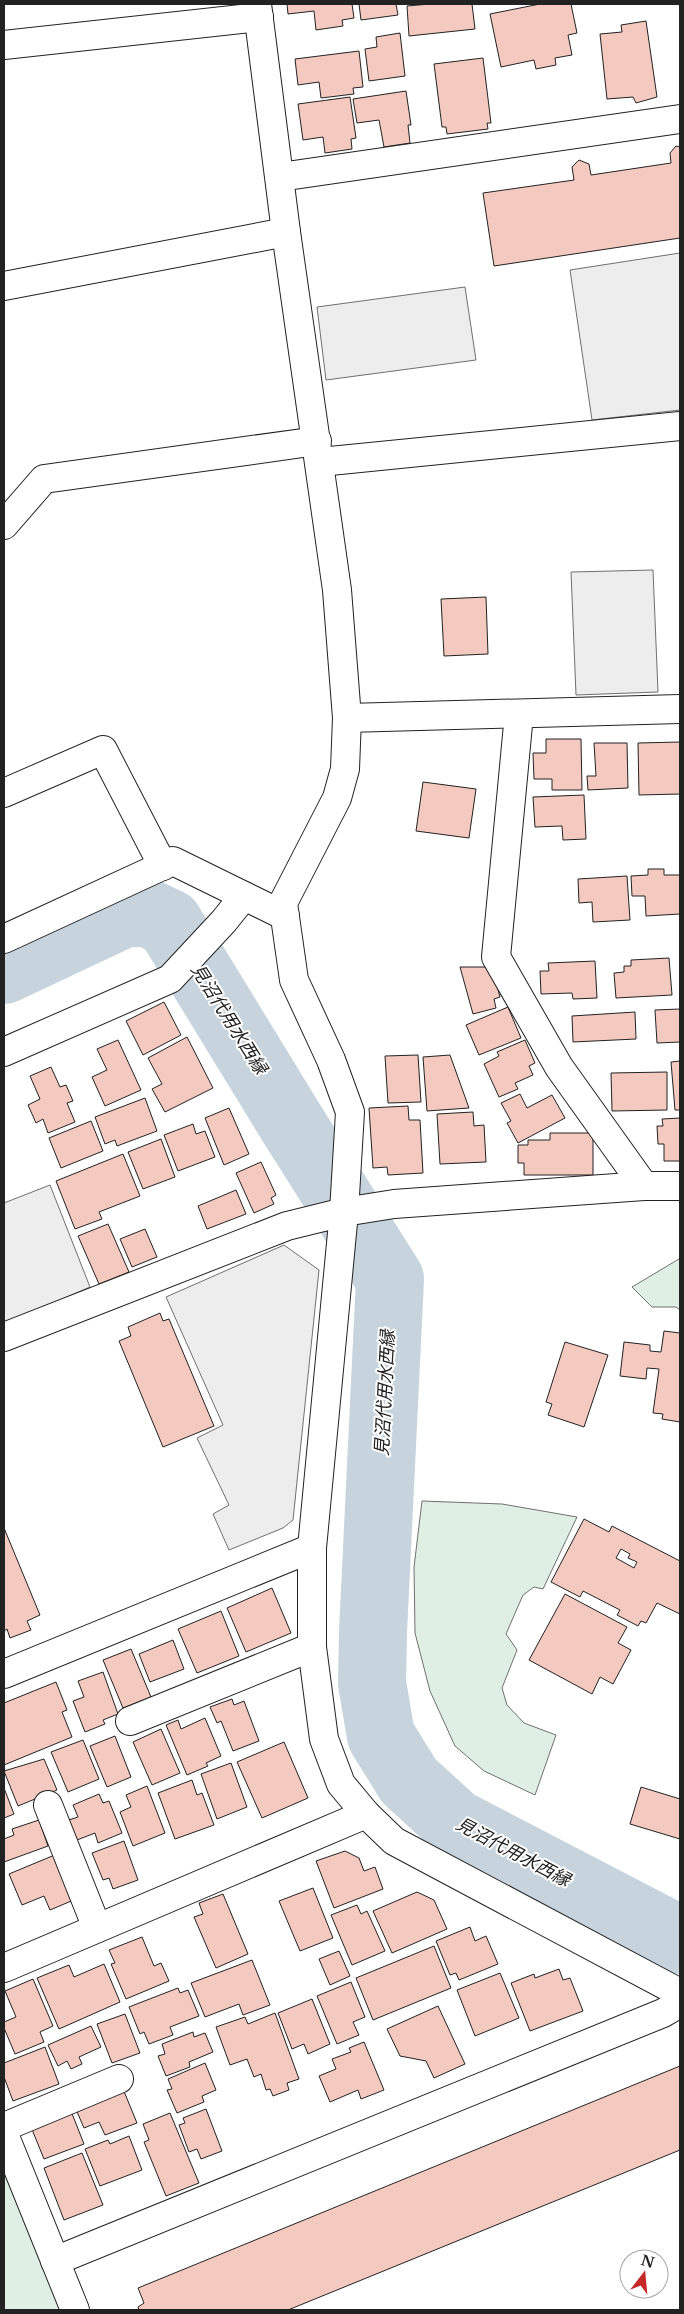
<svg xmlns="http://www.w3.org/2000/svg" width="684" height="2314" viewBox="0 0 684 2314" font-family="'Libre Baskerville','Noto Sans JP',serif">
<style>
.green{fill:#e0efe3;stroke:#6f6f6f}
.parking{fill:#ededed;stroke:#6f6f6f}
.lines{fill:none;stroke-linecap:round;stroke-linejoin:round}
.river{stroke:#c7d3dd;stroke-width:68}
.building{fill:#f3c9c0;stroke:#222;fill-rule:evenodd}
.minor-casing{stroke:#222;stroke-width:30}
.minor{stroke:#fff;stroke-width:28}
.labels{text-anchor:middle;stroke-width:4;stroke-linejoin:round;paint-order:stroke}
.water-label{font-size:18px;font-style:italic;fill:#222;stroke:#fff}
</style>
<rect width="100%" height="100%" fill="#fff"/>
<!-- green -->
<g class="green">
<polygon points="680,1255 680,1310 676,1307 652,1307 632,1287 679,1259"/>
<polygon points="422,1501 502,1504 577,1517 543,1589 534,1587 523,1595 506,1634 517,1650 502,1688 507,1705 524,1723 556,1735 535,1795 484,1771 455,1746 430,1691 415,1633 414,1567"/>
<polygon points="4,2171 62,2310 4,2310"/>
</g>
<!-- parking -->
<g class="parking">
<polygon points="680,253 680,410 592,420 570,270"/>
<polygon points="465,287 476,360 326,380 317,307"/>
<polygon points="653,570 658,692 576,695 571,572"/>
<polygon points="50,1185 90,1287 4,1324 4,1203"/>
<polygon points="284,1245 319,1270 293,1520 283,1528 229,1550 213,1514 229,1505 197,1438 223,1425 166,1297"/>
</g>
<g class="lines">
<!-- river -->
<polyline class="river" points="4,970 125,913 148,913 169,923 292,1124 390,1279 373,1632 372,1683 381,1736 409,1781 455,1823 680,1940"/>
</g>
<!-- building -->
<g class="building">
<polygon points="287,4 352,4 354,18 342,20 343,26 316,30 314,11 288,14"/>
<polygon points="359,4 396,4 398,15 361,20"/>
<polygon points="430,4 472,4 475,29 409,36 407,6"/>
<polygon points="540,4 571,4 577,33 568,35 572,55 555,58 556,65 536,69 534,60 501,67 490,14"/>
<polygon points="646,21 657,97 636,103 633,97 607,99 600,34 622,32 621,25"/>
<polygon points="400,33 405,76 369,81 365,49 377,47 376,37"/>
<polygon points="359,51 363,87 353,88 354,94 321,98 319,82 298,85 295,59"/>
<polygon points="483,58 491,123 487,123 488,129 447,134 446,127 442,127 434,64"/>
<polygon points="406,91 411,125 408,125 410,143 384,147 379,120 357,123 353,99"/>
<polygon points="350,97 356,138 351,139 352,149 325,153 323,137 303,140 298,104"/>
<polygon points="676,146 680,147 680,238 494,266 483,193 574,180 572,167 579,160 589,164 591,175 671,163 670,153"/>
<polygon points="486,597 488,654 444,656 441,599"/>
<polygon points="546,739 581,739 582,790 552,790 552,779 534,779 533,753 546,753"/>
<polygon points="680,742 680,794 639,795 638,743"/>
<polygon points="594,743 627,743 628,788 588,790 587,776 596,776"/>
<polygon points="423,782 476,789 469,838 416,831"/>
<polygon points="584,795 586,839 563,840 562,826 535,827 533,797"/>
<polygon points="648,869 664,869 664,875 680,875 680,914 646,916 645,896 632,896 631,876 648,875"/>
<polygon points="627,876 630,920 593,922 592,902 579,903 578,879"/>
<polygon points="669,958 672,995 616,998 614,973 624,972 624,966 631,966 631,960"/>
<polygon points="595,961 597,998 573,999 572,993 541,994 540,971 549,971 548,963"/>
<polygon points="460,967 492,967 500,997 494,999 496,1008 473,1014"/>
<polygon points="164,1002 181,1035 143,1055 126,1021"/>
<polygon points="508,1007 521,1038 479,1055 466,1025"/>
<polygon points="680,1009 680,1042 657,1043 655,1010"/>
<polygon points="635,1012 636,1039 573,1042 572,1016"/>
<polygon points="187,1037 213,1088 165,1112 152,1089 162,1084 148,1058"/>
<polygon points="118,1040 141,1090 105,1106 92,1077 107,1070 97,1049"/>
<polygon points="525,1040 535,1063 529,1066 533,1075 515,1083 518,1089 499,1097 484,1064 499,1056 497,1052"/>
<polygon points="418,1055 421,1102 388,1103 385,1056"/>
<polygon points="450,1055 469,1108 427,1111 423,1057"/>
<polygon points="680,1061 680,1110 675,1110 671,1062"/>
<polygon points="51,1067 60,1087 66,1085 73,1101 67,1103 75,1122 48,1133 43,1119 36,1123 28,1105 40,1099 30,1076"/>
<polygon points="667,1072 667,1110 612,1111 611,1073"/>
<polygon points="520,1094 527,1108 552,1095 565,1118 518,1143 507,1123 511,1121 501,1103"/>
<polygon points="145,1098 157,1131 117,1146 115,1140 105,1144 95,1117"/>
<polygon points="408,1106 409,1120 420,1120 423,1173 388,1175 387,1167 373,1168 369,1108"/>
<polygon points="229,1108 249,1154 224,1165 205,1118"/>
<polygon points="473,1112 474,1126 484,1125 486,1162 440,1164 437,1114"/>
<polygon points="680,1118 680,1161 664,1161 664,1144 658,1144 657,1126 663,1126 662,1119"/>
<polygon points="91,1121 103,1151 61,1168 49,1138"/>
<polygon points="193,1124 196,1134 205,1131 215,1157 178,1171 164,1135"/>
<polygon points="550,1133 593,1133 593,1175 524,1175 524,1163 518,1163 518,1145 528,1145 528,1140 550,1140"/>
<polygon points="161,1139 175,1177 143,1189 128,1152"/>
<polygon points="123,1154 140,1196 99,1212 102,1219 75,1229 56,1181"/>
<polygon points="261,1162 276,1195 271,1198 274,1204 254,1213 236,1173"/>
<polygon points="236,1190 246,1214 207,1229 198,1206"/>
<polygon points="108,1224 129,1272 99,1284 78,1236"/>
<polygon points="145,1229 157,1257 132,1267 120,1239"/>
<polygon points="160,1313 163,1321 169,1319 214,1426 163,1447 119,1341 131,1336 128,1327"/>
<polygon points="664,1331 680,1333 680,1422 662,1419 663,1414 653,1413 659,1369 647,1368 646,1379 620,1376 624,1342 650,1345 650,1351 661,1352"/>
<polygon points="565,1342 608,1355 584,1427 548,1415 552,1404 546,1402"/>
<path d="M584 1519 609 1532 612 1526 680 1561V1614L657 1603 646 1623 641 1621 638 1626 617 1615 620 1610 583 1591 580 1597 551 1582ZM621 1549 630 1554 628 1558 637 1562 634 1568 616 1558Z"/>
<polygon points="4,1528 40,1615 27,1621 31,1630 10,1638 7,1629 4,1631"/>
<polygon points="272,1588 291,1633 246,1652 227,1608"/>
<polygon points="565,1594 627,1627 618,1643 631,1650 613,1684 600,1677 592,1694 529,1660"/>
<polygon points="221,1611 239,1656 197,1673 178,1629"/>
<polygon points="173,1640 184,1669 150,1682 139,1654"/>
<polygon points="131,1649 151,1697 123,1708 103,1660"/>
<polygon points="103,1672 118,1714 103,1720 105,1724 85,1732 73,1701 84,1697 78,1681"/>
<polygon points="56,1682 67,1710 62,1712 72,1737 4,1765 4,1703"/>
<polygon points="232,1699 234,1705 244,1701 259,1741 233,1751 221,1721 217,1723 210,1707"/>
<polygon points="205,1718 221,1756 206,1763 208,1766 187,1775 166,1725 178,1720 181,1729"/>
<polygon points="161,1729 180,1773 152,1785 133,1742"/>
<polygon points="115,1736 131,1777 107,1787 90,1746"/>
<polygon points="83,1740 99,1779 68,1792 51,1752"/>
<polygon points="284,1742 308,1798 262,1818 237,1762"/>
<polygon points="44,1759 57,1790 18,1806 4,1771"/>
<polygon points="231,1763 247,1807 217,1819 201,1774"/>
<polygon points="192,1780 197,1795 202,1793 214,1825 175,1839 158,1793"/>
<polygon points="147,1786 165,1833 133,1846 120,1812 131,1807 126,1795"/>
<polygon points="641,1787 680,1799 680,1839 630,1824"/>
<polygon points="4,1788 14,1814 4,1818"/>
<polygon points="99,1794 103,1803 109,1801 122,1833 98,1843 95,1833 77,1840 69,1820 78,1817 73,1805"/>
<polygon points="39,1820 48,1846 4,1862 4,1839 14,1835 12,1829"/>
<polygon points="124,1841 138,1880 113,1889 109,1878 103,1880 92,1853"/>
<polygon points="345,1851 359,1858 364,1871 375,1867 383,1889 334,1908 316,1861"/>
<polygon points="57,1854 76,1899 50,1910 44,1896 22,1905 9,1874"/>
<polygon points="313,1888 333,1938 300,1951 279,1901"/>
<polygon points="417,1892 434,1900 447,1929 392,1953 373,1911"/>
<polygon points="223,1894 248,1954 216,1968 194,1917 203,1914 199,1903"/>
<polygon points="357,1905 361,1914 367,1911 385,1951 352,1965 331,1915"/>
<polygon points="470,1927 475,1941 486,1936 498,1964 459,1980 456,1973 450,1975 436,1941"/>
<polygon points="142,1937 154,1966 161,1963 169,1981 126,1999 111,1964 115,1963 109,1950"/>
<polygon points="434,1946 451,1988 373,2020 356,1978"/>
<polygon points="339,1951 350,1976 330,1985 319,1959"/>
<polygon points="252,1960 270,2005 243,2015 239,2004 205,2017 191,1983"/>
<polygon points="104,1964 120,2002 59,2029 37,1978 69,1965 74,1977"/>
<polygon points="559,1969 563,1980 570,1978 583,2011 530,2031 511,1983 534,1974 535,1978"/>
<polygon points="500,1973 519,2018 475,2036 457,1990"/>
<polygon points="33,1979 53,2026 40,2032 44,2042 15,2054 4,2028 4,2022 16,2017 5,1991"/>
<polygon points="351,1982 365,2017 353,2022 359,2035 337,2044 317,1996"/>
<polygon points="178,1988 180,1993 188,1990 199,2016 170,2027 173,2035 149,2044 144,2032 140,2034 129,2007"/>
<polygon points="312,1999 330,2044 308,2054 304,2044 292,2049 278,2013"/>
<polygon points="438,2006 465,2064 434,2078 426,2061 400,2056 387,2029"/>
<polygon points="275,2013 299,2079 287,2083 289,2090 273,2096 270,2089 266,2090 261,2074 254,2077 247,2059 230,2065 216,2027 245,2017 248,2024"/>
<polygon points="125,2014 140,2053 112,2063 97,2024"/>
<polygon points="91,2026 101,2047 79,2057 82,2064 71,2069 67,2061 58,2066 48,2045"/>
<polygon points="193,2032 194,2037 205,2033 213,2052 189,2062 190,2067 166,2076 158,2056 165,2054 162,2044"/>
<polygon points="364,2042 384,2090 361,2099 358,2090 330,2102 319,2076 336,2069 332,2059 351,2052 349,2048"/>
<polygon points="45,2047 59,2084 13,2101 4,2077 4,2063"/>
<polygon points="205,2063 216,2090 202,2096 204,2102 177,2113 167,2090 172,2089 168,2079"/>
<polygon points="680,2066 680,2150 288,2310 139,2310 138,2307 144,2303 138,2288"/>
<polygon points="123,2089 137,2123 105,2135 99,2122 84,2128 75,2107"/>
<polygon points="206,2109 222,2151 201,2159 197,2149 189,2152 179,2125 185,2123 183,2118"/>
<polygon points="71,2111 84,2144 44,2159 31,2127"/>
<polygon points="170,2113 199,2183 166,2196 144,2142 149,2140 143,2124"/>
<polygon points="129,2136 142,2170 100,2186 85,2149 108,2140 110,2144"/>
<polygon points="82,2153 103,2205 64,2220 44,2168"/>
</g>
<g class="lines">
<!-- minor casing -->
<g class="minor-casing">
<g id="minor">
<polyline points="257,4 286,232 337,590 347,718 345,769 337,798 283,903 294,980 331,1060 350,1112 344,1212 312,1548 312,1647 324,1739 341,1784 366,1814 394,1841 680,1993"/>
<polyline points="4,45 259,17"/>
<polyline points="280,177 680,119"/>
<polyline points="4,286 286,232"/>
<polyline points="320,462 680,426"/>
<polyline points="4,525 44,479 317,441"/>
<polyline points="519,714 496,957 559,1067 644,1186"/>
<polyline points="347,718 680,709"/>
<polyline points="4,793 103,750 163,866"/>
<polyline points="4,939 173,861 285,916"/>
<polyline points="4,1052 170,979 224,921 244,896"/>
<polyline points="4,1337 287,1226 344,1212 394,1204 644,1186 680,1186"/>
<polyline points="4,1674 312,1548"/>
<polyline points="130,1721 312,1647"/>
<polyline points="48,1805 97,1928"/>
<polyline points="4,1968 366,1814"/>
<polyline points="4,2127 119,2079"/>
<polyline points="4,2134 75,2310"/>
<polyline points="55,2261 663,2013 680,2003"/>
</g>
</g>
<!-- minor -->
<use href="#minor" class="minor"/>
</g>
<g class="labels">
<!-- water labels -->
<g class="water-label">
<text transform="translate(229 1019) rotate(58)" y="6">見沼代用水西縁</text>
<text transform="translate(385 1393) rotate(-87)" y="6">見沼代用水西縁</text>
<text transform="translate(513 1852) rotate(28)" y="6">見沼代用水西縁</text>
</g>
</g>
<!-- border -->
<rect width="684" height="2314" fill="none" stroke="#222222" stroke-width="10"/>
<!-- north arrow -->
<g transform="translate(644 2274) rotate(16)"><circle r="24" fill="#ffffff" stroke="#a7a7a7"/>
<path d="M0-4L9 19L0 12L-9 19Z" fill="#c62828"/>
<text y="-8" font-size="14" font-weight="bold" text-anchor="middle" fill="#222222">N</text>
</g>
</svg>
